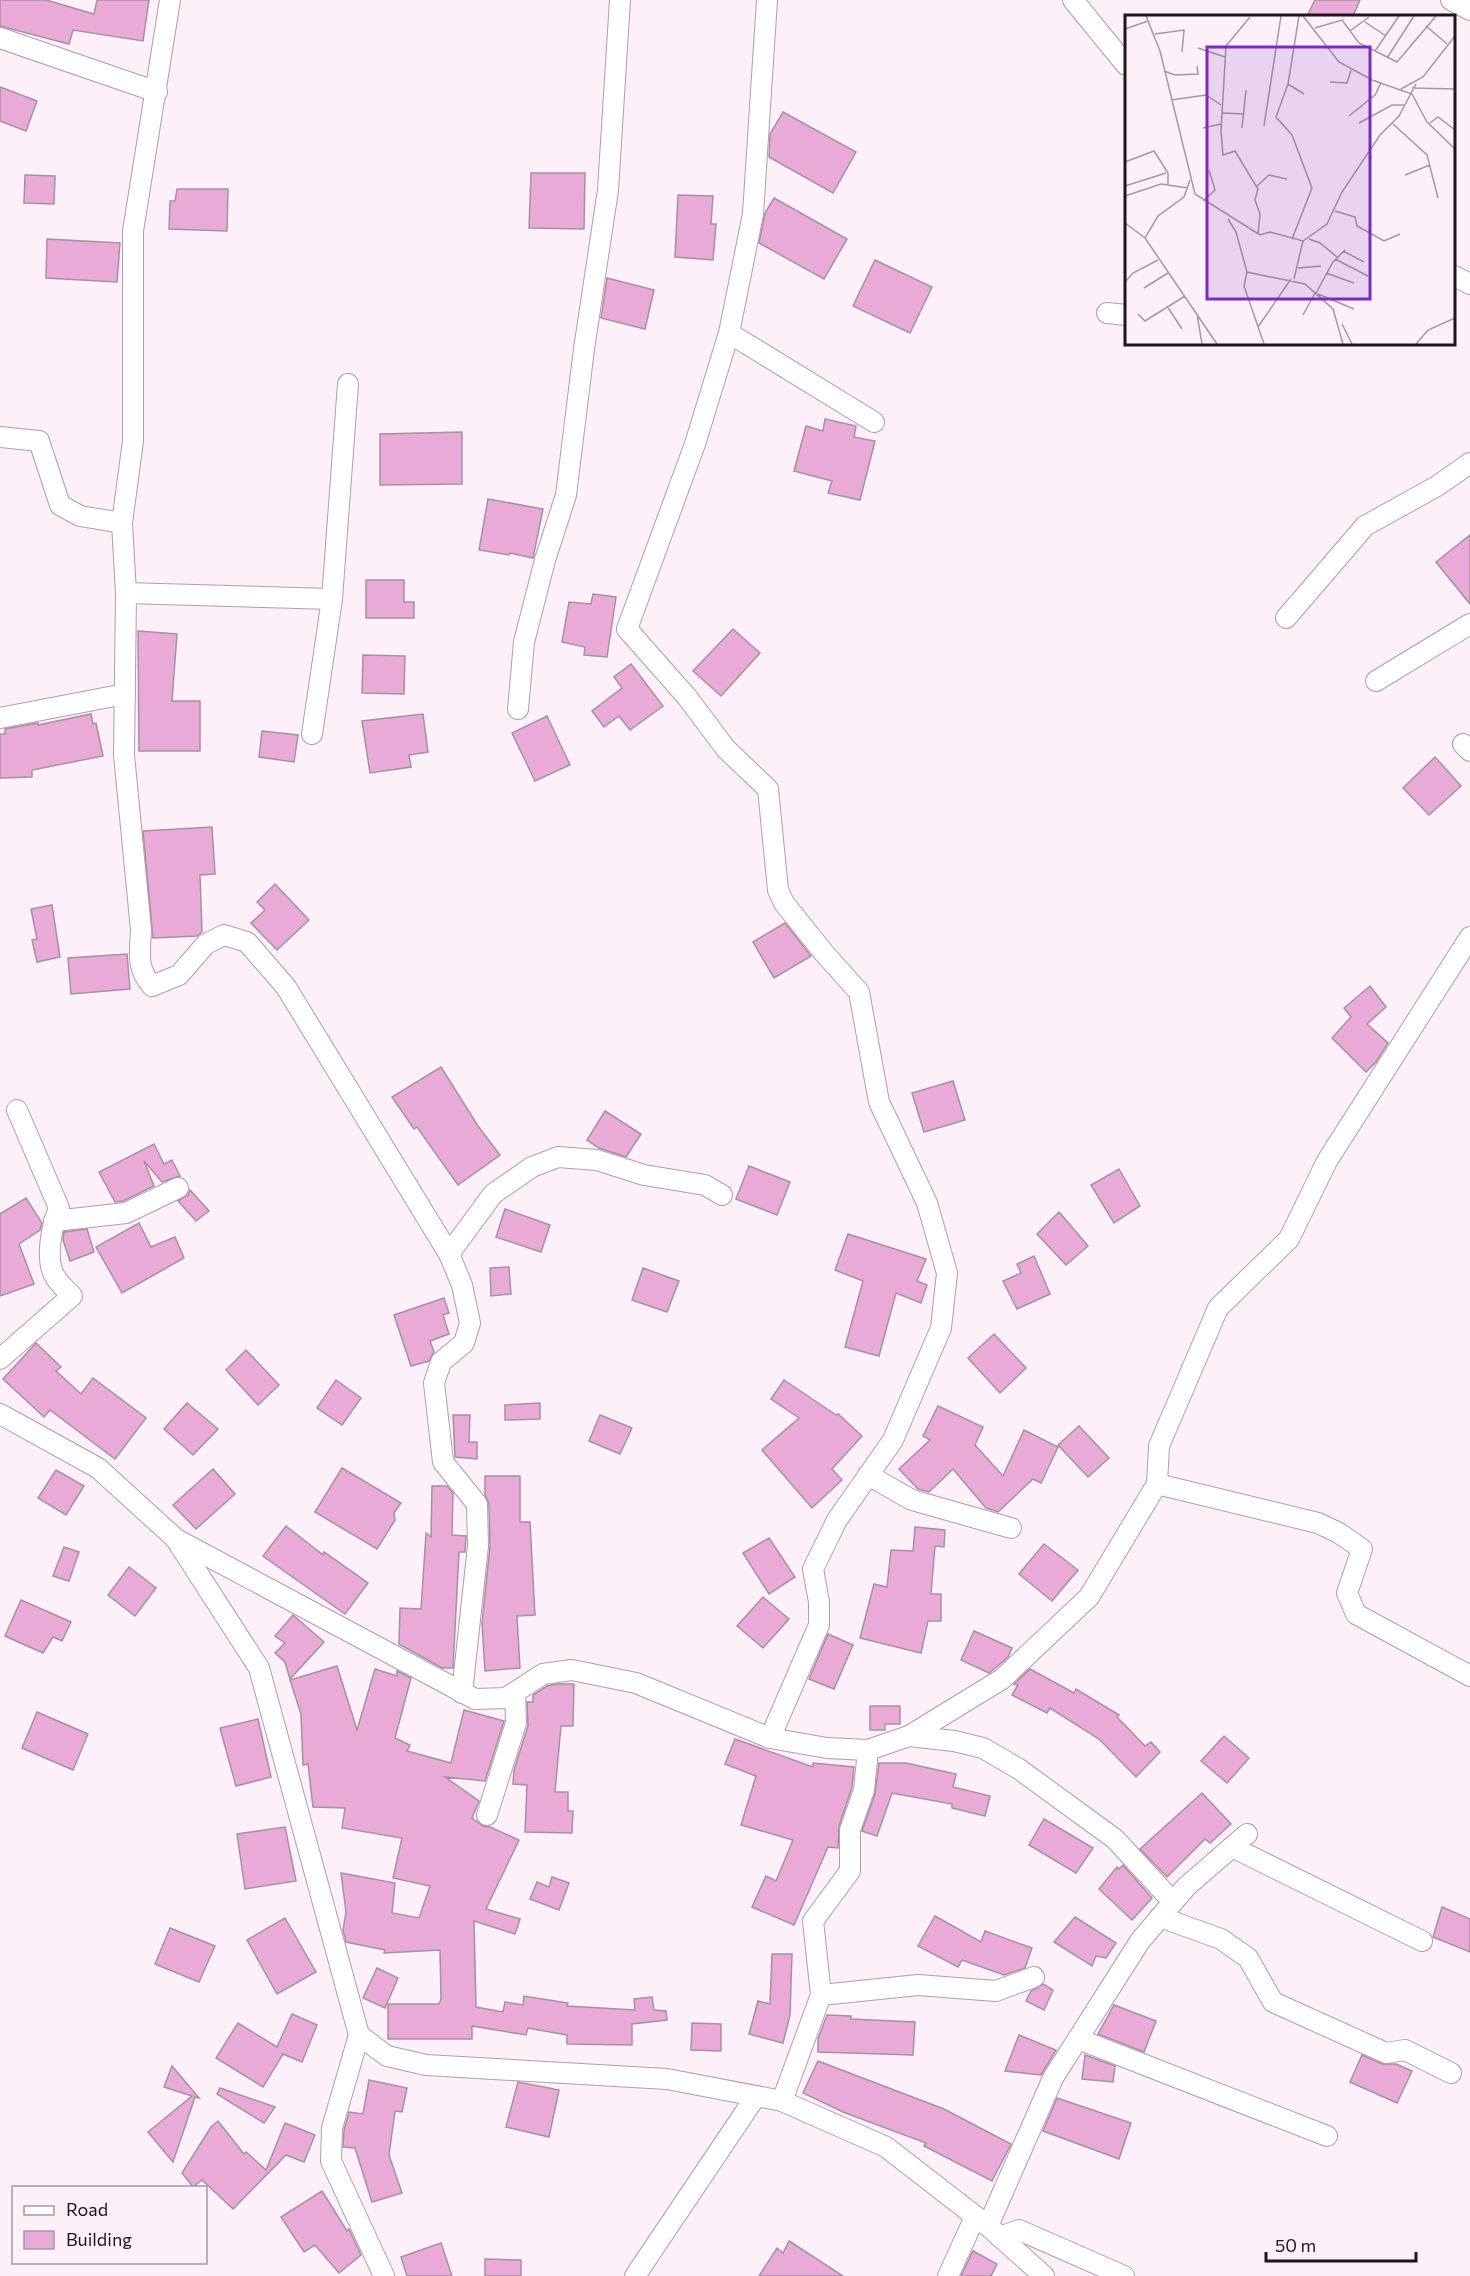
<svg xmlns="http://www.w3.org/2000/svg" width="1470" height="2276" viewBox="0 0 1470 2276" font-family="Commissioner,sans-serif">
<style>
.building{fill:#eaaad8;stroke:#a5919f;stroke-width:1.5}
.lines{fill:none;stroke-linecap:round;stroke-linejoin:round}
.minor-casing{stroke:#b19daa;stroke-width:22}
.minor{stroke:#fff;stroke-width:20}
.inset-road{fill:none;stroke:#a399a0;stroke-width:1.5}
.view{fill:#7b2cbf;fill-opacity:0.15;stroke:#7b2cbf;stroke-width:3}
.inset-edge{fill:none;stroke:#1d161b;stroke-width:3}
</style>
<rect width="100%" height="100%" fill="#fdf0f9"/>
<!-- building -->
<g class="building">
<polygon points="0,0 46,0 94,14 97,0 149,0 143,41 73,30 69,44 0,26"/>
<polygon points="1315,0 1360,0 1353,16 1307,16"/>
<polygon points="0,87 37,101 26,131 0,121"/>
<polygon points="783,112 856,152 833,193 769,157 770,134"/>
<polygon points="531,173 585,173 584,229 529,228"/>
<polygon points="25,175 55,176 54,204 24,203"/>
<polygon points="177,189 228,189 227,231 169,229 170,201 175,201"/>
<polygon points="678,195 713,196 711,224 716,224 713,260 675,257"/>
<polygon points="774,198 847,239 824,279 759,243 765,213"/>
<polygon points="47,239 120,243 117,282 46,278"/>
<polygon points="875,260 932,287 910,333 853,306"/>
<polygon points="607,278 654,290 645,329 601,318"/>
<polygon points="825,419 856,426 854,437 875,441 860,500 828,493 832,481 794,471 806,426 823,431"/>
<polygon points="462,432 462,484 380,485 380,434"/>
<polygon points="488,499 543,509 533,558 510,553 509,555 479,550"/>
<polygon points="1470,535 1470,604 1436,562"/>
<polygon points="366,580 404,580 404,602 414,602 414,618 366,618"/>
<polygon points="593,594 616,597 607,657 584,655 585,647 562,642 569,602 591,604"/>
<polygon points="733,629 760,653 721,696 693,671"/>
<polygon points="138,631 177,634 172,701 200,701 200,751 139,751"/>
<polygon points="363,655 405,656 404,694 362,693"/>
<polygon points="631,664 663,706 630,730 619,716 604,727 592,711 622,688 614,677"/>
<polygon points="91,714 93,724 96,723 103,756 32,770 32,777 0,778 0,734 5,734 5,729 38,723 38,725"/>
<polygon points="423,714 428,752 409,755 411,767 370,773 362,721"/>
<polygon points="547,716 570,765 535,781 512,733"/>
<polygon points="262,731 298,735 294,762 259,757"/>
<polygon points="1435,757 1461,786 1429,815 1403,788"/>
<polygon points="212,827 215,874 200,875 202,932 197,936 153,938 143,831"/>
<polygon points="275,884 309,920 277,950 251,923 265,910 257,902"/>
<polygon points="52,905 60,957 37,962 32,940 37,939 31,909"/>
<polygon points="785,923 811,956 774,978 753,942"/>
<polygon points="127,954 130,989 71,994 68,958"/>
<polygon points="1370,986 1386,1007 1367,1024 1388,1043 1376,1062 1366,1072 1332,1038 1351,1017 1344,1008"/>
<polygon points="441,1067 478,1126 500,1155 458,1185 417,1127 414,1129 392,1097"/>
<polygon points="953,1081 965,1120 924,1132 912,1093"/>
<polygon points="605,1111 641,1134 626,1157 599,1148 587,1140"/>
<polygon points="154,1144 164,1164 172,1160 180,1176 162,1182 144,1161 154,1186 123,1201 115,1202 99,1172"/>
<polygon points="749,1166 790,1182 777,1215 736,1199"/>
<polygon points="1119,1169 1140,1206 1114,1223 1091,1185"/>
<polygon points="190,1190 209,1211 196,1221 178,1201 188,1195"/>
<polygon points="26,1198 42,1223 40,1230 19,1244 34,1284 0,1296 0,1214"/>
<polygon points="505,1209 550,1225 541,1252 496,1237"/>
<polygon points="1059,1212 1088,1246 1066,1265 1037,1234"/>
<polygon points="139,1223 151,1247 175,1237 184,1258 122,1293 96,1247"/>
<polygon points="87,1229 94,1252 70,1261 63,1240 64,1232"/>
<polygon points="848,1234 926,1259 917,1281 927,1285 921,1303 896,1293 879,1356 845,1347 863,1281 835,1270"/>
<polygon points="1034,1256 1050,1294 1017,1309 1003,1281 1021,1273 1017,1264"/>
<polygon points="509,1267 511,1294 491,1296 490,1268"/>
<polygon points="643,1268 679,1281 667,1312 632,1300"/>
<polygon points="444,1298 449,1313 443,1315 449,1334 430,1341 434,1352 429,1361 411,1366 394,1315"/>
<polygon points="994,1334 1026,1368 1000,1393 968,1358"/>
<polygon points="36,1343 61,1367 56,1371 81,1394 93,1378 146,1418 115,1459 50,1410 44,1417 3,1379"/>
<polygon points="246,1350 279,1385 258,1405 226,1370"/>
<polygon points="336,1380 361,1398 342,1425 317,1408"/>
<polygon points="784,1380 836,1415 838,1414 862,1436 832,1469 842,1480 812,1508 762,1450 799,1418 771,1399"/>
<polygon points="187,1403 218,1429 193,1455 164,1429"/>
<polygon points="540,1403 540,1419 505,1420 505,1405"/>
<polygon points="938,1406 983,1427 975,1445 1003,1476 1024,1430 1058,1447 1041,1483 1033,1479 998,1512 986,1508 953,1469 929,1492 918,1489 899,1469 930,1440 923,1436"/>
<polygon points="453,1415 470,1415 469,1442 477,1442 477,1459 455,1457"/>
<polygon points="600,1415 632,1428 620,1454 589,1441"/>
<polygon points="1079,1426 1109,1458 1088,1477 1058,1445"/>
<polygon points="342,1468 401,1503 394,1513 395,1520 377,1549 315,1512"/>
<polygon points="213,1469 235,1494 196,1529 173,1505"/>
<polygon points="56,1470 84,1486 66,1515 38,1498"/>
<polygon points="485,1476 520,1476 520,1522 530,1522 535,1615 517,1616 520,1668 485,1671 482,1623 490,1546 489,1504 485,1495"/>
<polygon points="432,1486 447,1486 453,1493 452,1535 466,1536 465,1552 459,1552 453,1668 442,1668 399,1644 400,1608 421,1609 426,1533 431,1537"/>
<polygon points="286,1526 323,1555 324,1552 368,1583 345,1614 263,1556"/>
<polygon points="915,1527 945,1530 944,1547 935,1546 931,1594 941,1594 941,1621 928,1621 921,1653 860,1638 874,1584 887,1587 891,1550 913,1551"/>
<polygon points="769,1538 795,1577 769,1594 743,1553"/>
<polygon points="1044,1544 1078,1570 1052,1601 1019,1574"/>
<polygon points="64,1547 79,1552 69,1581 53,1576"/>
<polygon points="129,1567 156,1588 135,1616 108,1595"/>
<polygon points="763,1597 789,1619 763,1648 737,1626"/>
<polygon points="21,1600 71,1622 62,1641 53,1637 43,1653 5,1636"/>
<polygon points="293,1615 324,1642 290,1679 285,1662 275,1653 285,1643 275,1636"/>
<polygon points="974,1631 1012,1648 1008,1657 989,1673 961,1660"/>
<polygon points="828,1634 853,1645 834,1689 809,1679"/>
<polygon points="337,1666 357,1730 375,1669 397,1676 397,1671 411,1678 395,1738 410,1745 407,1751 451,1763 464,1710 504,1721 485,1781 445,1777 479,1801 472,1818 483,1826 490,1827 519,1840 486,1909 520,1919 515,1934 474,1921 476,2007 503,2012 505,2002 523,2005 524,1996 568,2003 567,2006 635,2010 634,1999 652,1997 654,2010 666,2011 667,2020 632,2024 632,2045 567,2044 567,2035 528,2028 526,2035 472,2026 472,2039 388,2039 388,2004 439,2004 441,1999 440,1950 384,1953 385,1950 346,1942 343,1930 346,1912 341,1873 395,1883 392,1913 419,1918 430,1886 393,1878 402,1838 342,1828 345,1808 313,1807 308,1764 303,1765 301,1714 290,1680"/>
<polygon points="1030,1669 1074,1693 1076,1689 1119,1715 1117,1717 1145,1746 1151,1742 1160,1752 1136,1777 1099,1739 1050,1708 1047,1713 1012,1695 1018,1685 1014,1684"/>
<polygon points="557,1684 574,1684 573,1726 561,1726 555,1792 568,1792 568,1811 573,1811 572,1833 525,1832 527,1785 513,1784 514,1770 528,1726 527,1702 533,1702 533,1695 547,1686"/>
<polygon points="870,1706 900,1706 900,1724 885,1724 885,1730 870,1730"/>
<polygon points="37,1712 88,1734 73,1770 22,1748"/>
<polygon points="258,1719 271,1777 236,1786 220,1728"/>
<polygon points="1224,1736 1249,1758 1227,1783 1201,1761"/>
<polygon points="735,1739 813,1767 813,1763 854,1767 852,1787 839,1826 838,1848 828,1847 794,1925 752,1907 766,1876 776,1881 793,1840 741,1825 756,1776 725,1764"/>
<polygon points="879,1763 906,1763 956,1774 953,1787 990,1796 985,1816 952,1808 952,1804 892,1793 877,1836 862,1831 875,1794"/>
<polygon points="1202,1793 1231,1824 1210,1843 1205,1839 1167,1877 1140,1849"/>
<polygon points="1044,1819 1093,1848 1076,1873 1029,1845"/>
<polygon points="285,1827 296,1881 245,1889 237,1834"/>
<polygon points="1123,1865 1152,1898 1132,1920 1099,1889 1117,1867 1119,1869"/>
<polygon points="552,1877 569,1883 559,1910 530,1899 537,1882 549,1887"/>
<polygon points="1442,1907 1470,1919 1470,1952 1433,1937"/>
<polygon points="935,1916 981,1942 985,1931 1032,1948 1025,1968 1004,1975 962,1960 958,1967 918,1946"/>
<polygon points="1075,1917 1116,1943 1106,1958 1096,1956 1092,1966 1054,1942"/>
<polygon points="285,1918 316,1972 277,1994 247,1940"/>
<polygon points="170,1928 215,1946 199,1982 155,1964"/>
<polygon points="772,1954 792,1954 790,2015 783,2043 749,2034 758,2001 770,2004"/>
<polygon points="377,1968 398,1978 385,2008 363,1998"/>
<polygon points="1043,1984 1053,1990 1044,2010 1026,2001 1031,1991"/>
<polygon points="1114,2005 1156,2021 1144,2052 1098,2034"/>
<polygon points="292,2014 317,2025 302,2062 283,2054 263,2087 216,2058 238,2023 277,2047"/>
<polygon points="827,2015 851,2016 851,2019 915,2022 913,2055 818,2052 818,2039"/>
<polygon points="692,2023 721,2024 721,2051 691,2050"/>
<polygon points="1019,2035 1056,2050 1041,2075 1005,2071"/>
<polygon points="1085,2055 1115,2066 1113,2082 1082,2079"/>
<polygon points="1362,2055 1382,2064 1396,2064 1412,2071 1397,2103 1350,2082"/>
<polygon points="818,2061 944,2109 1011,2144 992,2181 924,2146 926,2143 843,2112 803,2093"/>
<polygon points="172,2066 199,2098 195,2097 173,2162 148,2132 192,2096 164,2087"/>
<polygon points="369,2080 407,2088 402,2112 395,2111 389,2155 402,2193 372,2202 355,2148 343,2147 344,2130 349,2112 363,2114"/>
<polygon points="518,2082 559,2090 549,2137 506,2127"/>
<polygon points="220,2088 275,2107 264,2123 217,2094"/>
<polygon points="1057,2098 1131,2123 1119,2159 1043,2131"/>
<polygon points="218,2121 244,2154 246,2152 266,2170 285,2123 315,2135 304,2162 286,2155 233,2209 202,2180 193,2187 182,2173 211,2127"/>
<polygon points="322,2191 347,2231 349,2229 361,2255 339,2273 315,2245 304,2252 281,2217"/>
<polygon points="789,2241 843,2276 759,2276 777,2248 783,2253"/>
<polygon points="441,2243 452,2276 407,2276 401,2257"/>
<polygon points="973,2251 997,2264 991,2276 961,2276"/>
<polygon points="485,2259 521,2260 521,2276 485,2276"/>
</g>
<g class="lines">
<!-- minor casing -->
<g class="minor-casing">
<g id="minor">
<path d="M170 0 133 231V441L122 523 126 593 124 755 141 930C140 953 136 968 152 986L179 975 206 944 224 935 247 942 286 987 449 1254 462 1285 470 1323 464 1343 441 1362 434 1383 443 1462 477 1504 478 1546 462 1693"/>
<polyline points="767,0 753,214 729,333 695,444 627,629 687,697 726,749 768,789 778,890 784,903 824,953 859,992 879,1102 927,1203 947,1273 941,1328 893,1440 837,1520 813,1569 819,1602 819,1625 770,1738"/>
<polyline points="1073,0 1126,65"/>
<polyline points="1451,0 1470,10"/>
<polyline points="0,38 157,92"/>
<polyline points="1454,276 1470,284"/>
<polyline points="1107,313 1126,315"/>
<polyline points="729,333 874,422"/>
<polyline points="0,437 39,441 60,505 80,516 122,523"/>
<polyline points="126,593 332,599"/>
<polyline points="1286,618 1365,526 1437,486 1470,463"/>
<polyline points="1376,681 1470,624"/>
<polyline points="518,709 524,642 545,560 566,495 584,349 608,190 620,0"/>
<polyline points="0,718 125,694"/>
<polyline points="312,734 332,599 348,384"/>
<polyline points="1463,744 1470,751"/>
<polyline points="54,1221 126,1213 178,1188"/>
<polyline points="449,1254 493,1194 532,1167 558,1157 597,1160 644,1175 705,1185 722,1195"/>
<path d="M0 1359 72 1296C67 1290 60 1285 56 1278 44 1262 52 1225 59 1208L17 1110"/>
<polyline points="0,1414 98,1468 176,1539 475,1699 506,1698 543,1674 572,1670 636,1683 770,1738 827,1748 868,1750 909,1736 1002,1679 1089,1597 1157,1484 1159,1446 1218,1308 1289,1239 1327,1161 1470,937"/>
<polyline points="868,1475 912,1500 1011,1528"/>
<polyline points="1157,1484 1318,1523 1339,1533 1362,1549 1347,1593 1356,1614 1470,1676"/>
<polyline points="177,1541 259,1668 359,2035 387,2056 426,2065 667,2079 782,2101 886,2147 988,2226 1044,2276"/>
<polyline points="909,1736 954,1741 983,1748 1019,1769 1115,1839 1173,1902"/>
<polyline points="487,1815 516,1723 515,1692"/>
<polyline points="1232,1847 1422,1941"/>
<polyline points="1160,1917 1221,1939 1248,1958 1273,2002 1386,2053 1405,2050 1451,2073"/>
<polyline points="821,1995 918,1985 996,1991 1034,1977"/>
<polyline points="359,2035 332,2128 331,2161 384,2276"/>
<polyline points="1078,2039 1327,2136"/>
<polyline points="782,2101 821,1995 813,1921 850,1871 850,1830 864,1790 868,1750"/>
<polyline points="988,2226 1053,2078 1140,1941 1186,1887 1247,1834"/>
<polyline points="1000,2237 1019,2230 1124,2276"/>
<polyline points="635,2276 756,2096"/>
<polyline points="948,2276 975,2217"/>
</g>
</g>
<!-- minor -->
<use href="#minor" class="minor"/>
</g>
<!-- overview -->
<g transform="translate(1125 15)">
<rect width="330" height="330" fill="#fdf0f9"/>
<path class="inset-road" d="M21 1 35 36 70 179 135 220 145 217 178 226 202 209 217 177 255 120 274 101 291 69M178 1 214 47 247 65 287 79 302 107 330 134M125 2 101 31 96 116 98 140 110 136 133 174 130 185 135 199 133 219M240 7 261 21M301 11 322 29M190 13 217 5 234 28 272 47 311 1M0 14 23 6M225 16 244 2M30 19 59 15 57 37M73 33 100 42M250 36 274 1M262 43 289 1M39 56 50 60 73 59 72 51M205 67 222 68 226 55M163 69 179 79M287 73 330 74M276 74 298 62 330 21M46 85 81 80 96 90M97 98 119 99M224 101 250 80 256 68M234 108 267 90H279M305 108 313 102 330 115M268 109 302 140 313 183M139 111 156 1M78 113 96 109M117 113 121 75M0 147 29 136 43 158V169M280 160 305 150M65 165 59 182 33 201 20 223 92 329M0 171 41 158M132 171 144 160 162 164M0 181 36 169 63 173M78 186 90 175 84 155M210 196 230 202 232 211 259 226 275 219M103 204 111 217 122 257 180 269 208 294 218 329M0 208 20 223M167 224 187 173 167 120 151 102 163 69 174 1M184 224 195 228 212 242M218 236 239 247M210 244 243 261M173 253 196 251M122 257 119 271 139 329M201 258 229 268M169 264 178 226M0 267 8 258 33 245M19 273 43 258M191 278 208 247 220 235M193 279 229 294M42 291 57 314M13 299 20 306 60 281M72 299 77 329M178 300 190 278M217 309 227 329M133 312 166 264M291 329 303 315 330 303"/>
<path class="view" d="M82 32H245V284H82Z"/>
<rect width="330" height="330" class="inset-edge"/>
</g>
<!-- legend -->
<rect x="12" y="2186" width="195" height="78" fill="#fdf0f9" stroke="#a399a0" stroke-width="1.5"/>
<rect x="24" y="2206" width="30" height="9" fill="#ffffff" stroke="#a399a0" stroke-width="1.5"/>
<text x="66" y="2216" font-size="18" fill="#1d161b">Road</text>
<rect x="24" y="2231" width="30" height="18" fill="#eaaad8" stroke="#a399a0" stroke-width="1.5"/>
<text x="66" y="2246" font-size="18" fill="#1d161b">Building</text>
<!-- scale -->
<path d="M1266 2252v9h150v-9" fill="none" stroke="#1d161b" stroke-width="3"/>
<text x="1275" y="2252" font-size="18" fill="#1d161b" stroke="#fdf0f9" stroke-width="4.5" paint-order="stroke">50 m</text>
</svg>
